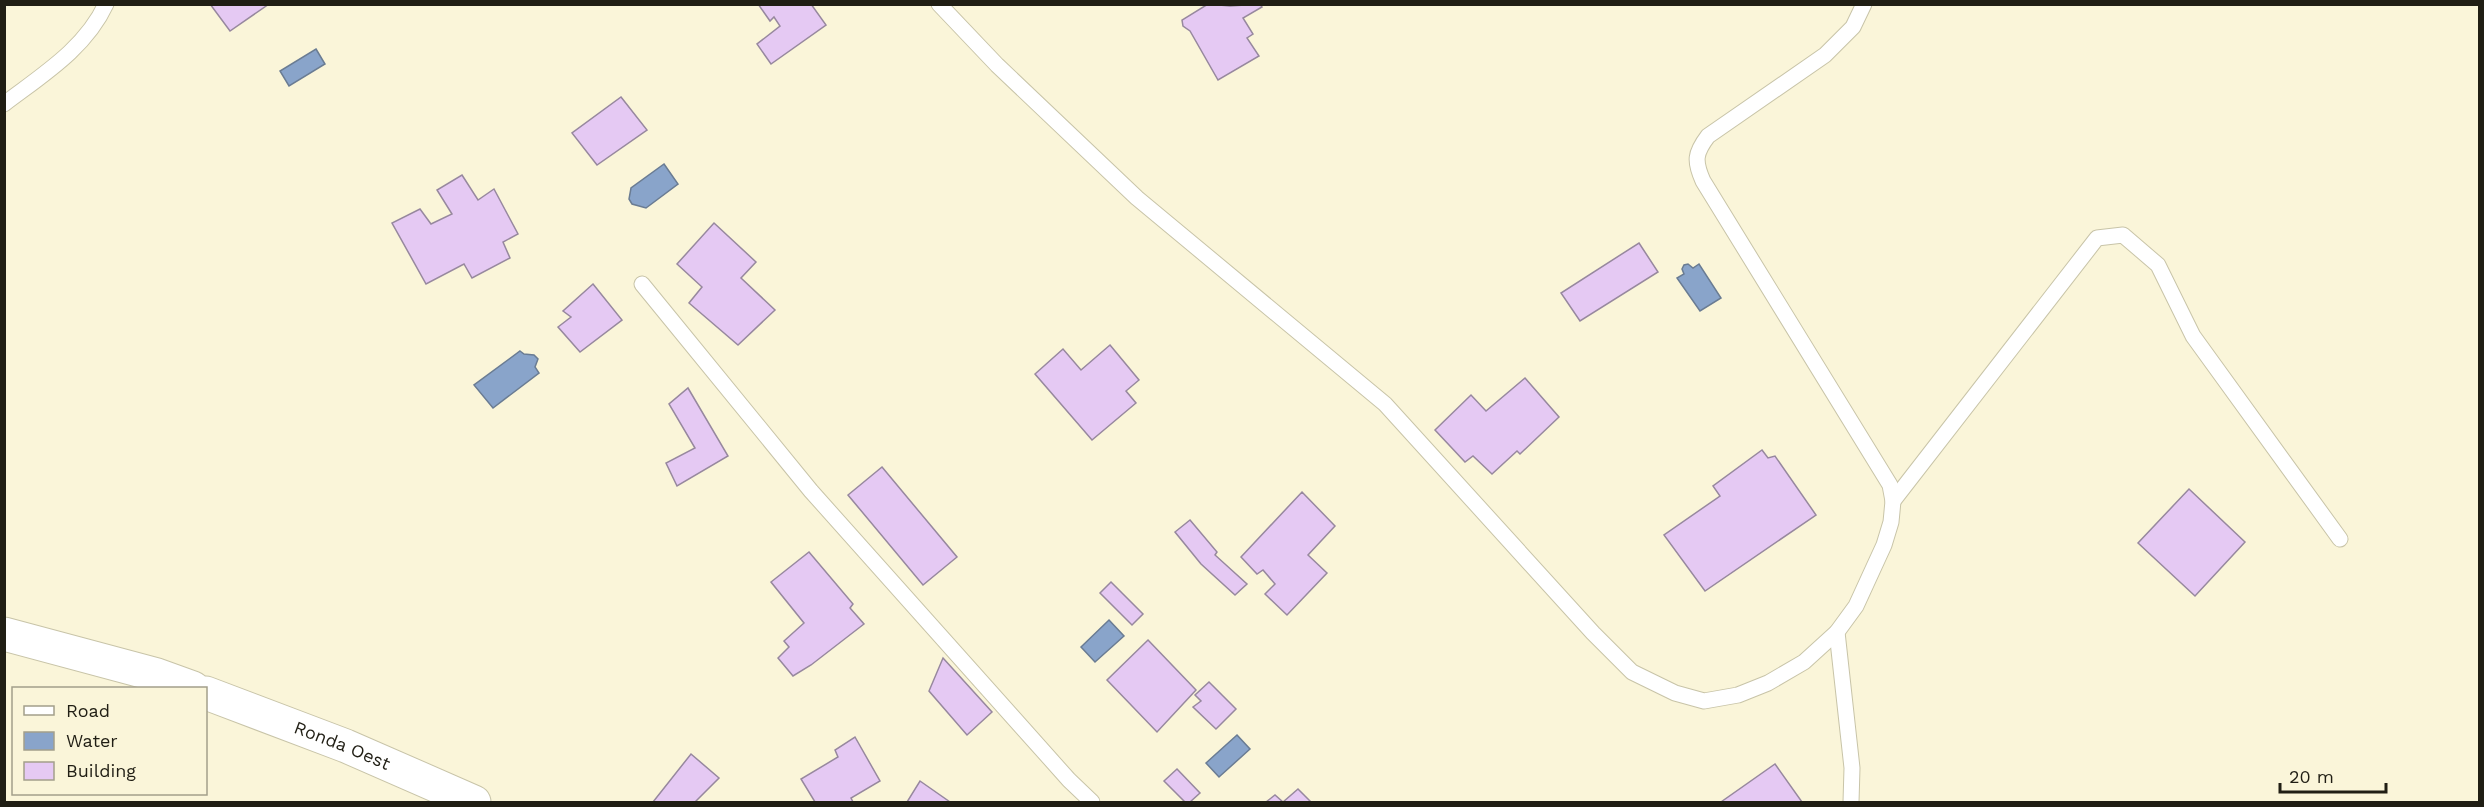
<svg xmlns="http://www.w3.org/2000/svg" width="2484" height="807" viewBox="0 0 2484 807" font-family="'Work Sans',sans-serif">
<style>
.water{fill:#89a4ca;stroke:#6a7c93;stroke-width:1.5}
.building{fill:#e5c9f3;stroke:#97889e;stroke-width:1.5}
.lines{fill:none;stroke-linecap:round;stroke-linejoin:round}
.service-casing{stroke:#c8c4a8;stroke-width:17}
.secondary-casing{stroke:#c8c4a8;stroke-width:35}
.service{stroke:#fff;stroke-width:15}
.secondary{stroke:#fff;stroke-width:33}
.labels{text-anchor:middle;stroke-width:5;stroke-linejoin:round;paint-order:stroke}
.street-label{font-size:18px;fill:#201e14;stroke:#faf5d9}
</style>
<rect width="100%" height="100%" fill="#faf5d9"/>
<!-- water -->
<g class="water">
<polygon points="316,49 325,64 289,86 280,71"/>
<polygon points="664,164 678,184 646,208 632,204 629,199 631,188"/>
<polygon points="1688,264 1693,268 1699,264 1721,298 1700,311 1677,278 1684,274 1682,269 1684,265"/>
<polygon points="520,351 524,354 534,355 538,359 535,367 539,373 493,408 474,385"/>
<polygon points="1109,620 1124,636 1095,662 1081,647"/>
<polygon points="1237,735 1250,749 1219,777 1206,763"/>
</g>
<!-- building -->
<g class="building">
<polygon points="210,4 269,4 230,31"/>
<polygon points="758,4 811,4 826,25 771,64 757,44 780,26 774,17 770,21"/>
<polygon points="1208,4 1230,6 1260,4 1262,7 1243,18 1253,34 1247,38 1259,56 1218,80 1190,31 1183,26 1182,20"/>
<polygon points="621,97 647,130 597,165 572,133"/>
<polygon points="462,175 478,200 494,189 518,234 503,242 510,258 472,278 464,264 426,284 392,223 420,209 431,224 452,214 437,190"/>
<polygon points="714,223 756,262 741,278 775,310 738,345 689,303 702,287 677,264"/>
<polygon points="1639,243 1658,272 1580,321 1561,293"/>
<polygon points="593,284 622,320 580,352 558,327 571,317 563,311"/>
<polygon points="1110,345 1139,380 1126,391 1136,403 1092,440 1035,374 1063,349 1081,370"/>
<polygon points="1525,378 1559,417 1520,454 1517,451 1492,474 1473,456 1465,462 1435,430 1471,395 1486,411"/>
<polygon points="688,388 728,456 677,486 666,463 695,448 669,404"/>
<polygon points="1762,450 1768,458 1775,456 1816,515 1705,591 1664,535 1720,496 1713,486"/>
<polygon points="882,467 957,557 923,585 848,495"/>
<polygon points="2189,489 2245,542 2195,596 2138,543"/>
<polygon points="1302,492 1335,526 1308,555 1327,573 1287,615 1265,594 1275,584 1263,570 1257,574 1241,557"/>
<polygon points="1190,520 1217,552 1215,555 1247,584 1235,595 1201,564 1175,532"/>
<polygon points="809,552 853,604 850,608 864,624 811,665 793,676 778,658 789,647 784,641 804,623 771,582"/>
<polygon points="1111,582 1143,614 1132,625 1100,593"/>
<polygon points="1148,640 1196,690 1157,732 1107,680"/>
<polygon points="943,658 992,712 967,735 929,691"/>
<polygon points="1209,682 1236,709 1216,729 1193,707 1201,701 1195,695"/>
<polygon points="855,737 880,781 851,798 853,802 815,802 801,779 838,757 835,750"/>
<polygon points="691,754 719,778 695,802 653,802"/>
<polygon points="1775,764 1802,802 1721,802"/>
<polygon points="1177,769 1200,793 1190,802 1185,802 1164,781"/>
<polygon points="920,781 950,802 907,802"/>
<polygon points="1298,789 1311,802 1266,802 1275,795 1283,802"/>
</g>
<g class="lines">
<!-- service casing -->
<g class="service-casing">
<g id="service">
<path d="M939 4 997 65 1137 198 1385 404 1593 633 1632 672 1675 693 1704 701 1738 695 1768 683 1804 662 1837 632 1856 606 1884 545 1891 522 1893 501 1890 485 1703 181C1694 161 1695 153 1708 136L1825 55 1853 27 1864 4"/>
<path d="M4 104C42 75 85 49 106 4"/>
<polyline points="642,284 811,491 1069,780 1092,802"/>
<polyline points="1893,501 2097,238 2123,235 2158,265 2193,336 2340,539"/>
<polyline points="1837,632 1852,768 1851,802"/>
</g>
</g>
<!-- secondary casing -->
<g class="secondary-casing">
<g id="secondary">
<polyline points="4,634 157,675 193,688"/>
<path id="s1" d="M206 693 346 746 474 802"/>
</g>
</g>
<!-- service -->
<use href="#service" class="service"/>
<!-- secondary -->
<use href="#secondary" class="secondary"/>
</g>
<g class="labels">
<!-- street labels -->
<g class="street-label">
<text dy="6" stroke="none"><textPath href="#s1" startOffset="146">Ronda Oest</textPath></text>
</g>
</g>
<!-- border -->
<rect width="2484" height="807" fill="none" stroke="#201e14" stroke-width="12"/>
<!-- legend -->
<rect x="12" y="687" width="195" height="108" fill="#faf5d9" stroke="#a39f8a" stroke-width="1.5"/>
<rect x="24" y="706" width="30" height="9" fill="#ffffff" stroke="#a39f8a" stroke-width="1.5"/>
<text x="66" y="717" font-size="18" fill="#201e14">Road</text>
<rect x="24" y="732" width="30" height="18" fill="#89a4ca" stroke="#a39f8a" stroke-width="1.5"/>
<text x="66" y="747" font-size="18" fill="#201e14">Water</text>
<rect x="24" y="762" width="30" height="18" fill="#e5c9f3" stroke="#a39f8a" stroke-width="1.5"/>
<text x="66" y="777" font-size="18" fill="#201e14">Building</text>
<!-- scale -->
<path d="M2280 783v9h106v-9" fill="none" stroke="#201e14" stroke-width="3"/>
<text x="2289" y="783" font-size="18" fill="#201e14" stroke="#faf5d9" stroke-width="4.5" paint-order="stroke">20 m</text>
</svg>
